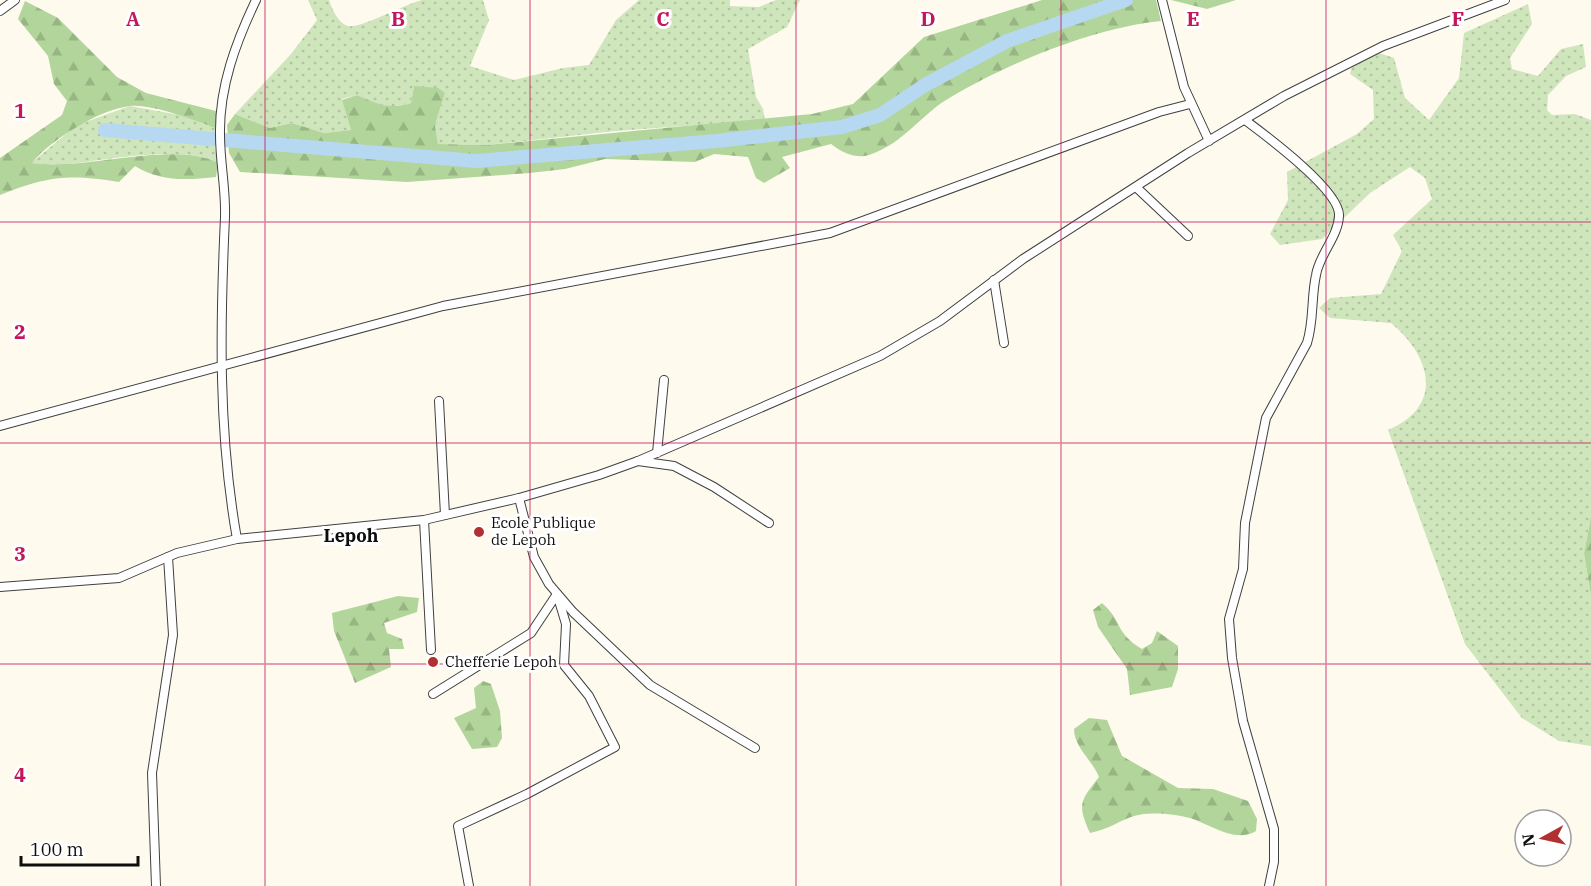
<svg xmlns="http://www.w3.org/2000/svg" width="1591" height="886" viewBox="0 0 1591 886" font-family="'IBM Plex Serif',serif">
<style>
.grass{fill:url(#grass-dots)}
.forest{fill:url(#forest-firs)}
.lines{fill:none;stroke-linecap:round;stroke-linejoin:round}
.river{stroke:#b7d8f1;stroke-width:14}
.minor-casing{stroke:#404040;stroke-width:10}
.minor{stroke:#fff;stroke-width:8}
.grid{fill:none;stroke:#c2185b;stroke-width:1.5;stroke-opacity:0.55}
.poi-dot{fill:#b23030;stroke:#fff;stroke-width:2}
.labels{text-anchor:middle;stroke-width:6;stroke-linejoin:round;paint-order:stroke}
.poi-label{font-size:15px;fill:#0d0d0d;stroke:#fff;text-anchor:start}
.quarter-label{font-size:18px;font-weight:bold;fill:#0d0d0d;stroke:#fff}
.grid-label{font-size:20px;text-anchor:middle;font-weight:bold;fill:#c2185b;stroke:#fff;stroke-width:6;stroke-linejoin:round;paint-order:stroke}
</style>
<defs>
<pattern id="grass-dots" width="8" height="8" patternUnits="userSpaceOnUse" patternTransform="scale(1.5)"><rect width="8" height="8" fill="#cfe5bb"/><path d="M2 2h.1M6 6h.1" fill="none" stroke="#b1c3a0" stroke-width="1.8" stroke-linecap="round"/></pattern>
<pattern id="forest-firs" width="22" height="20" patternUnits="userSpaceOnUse" patternTransform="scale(1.5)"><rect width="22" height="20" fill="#b2d59b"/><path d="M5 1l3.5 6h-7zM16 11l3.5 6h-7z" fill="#98b684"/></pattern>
</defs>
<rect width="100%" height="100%" fill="#fefbee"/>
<!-- grass -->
<g class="grass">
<path d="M308 0H329C332 9 338 23 348 26 360 29 405 4 422 0 441 0 464 0 483 0L489 20 470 66 514 80 563 68 589 65 616 20 639 0H730V6L759 7 776 0H800L787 27 748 49 756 97 763 109 765 120 616 131 487 145 438 144 435 125 445 93 414 86 411 103C386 110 379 105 357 95L342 99 351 130 324 133 292 123 270 128 235 114 291 54 317 20Z"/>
<path d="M1528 4 1532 24 1510 58 1512 69 1538 76 1561 49 1583 44 1586 67 1566 76 1548 95 1547 110 1552 115 1575 114 1591 120V517L1584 553 1591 596V746L1559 741 1522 718 1465 644 1388 430C1444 406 1432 357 1391 323L1330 318 1319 308 1330 298 1381 294 1402 251 1393 235 1432 199 1425 178 1410 167 1370 193 1322 239 1280 245 1270 234 1288 200 1287 172 1357 134 1374 119 1373 90 1350 74 1352 66 1376 52 1394 58 1405 98 1429 120 1459 78 1464 33Z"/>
<path d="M130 106 180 115 215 128 214 144 218 163C186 144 106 160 68 164 56 165 43 164 31 163L77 125Z"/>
</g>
<!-- forest -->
<g class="forest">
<path d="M1042 0H1156L1161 21C1093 28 1011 62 951 97 922 113 905 143 869 155 855 159 841 152 831 144L782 157 790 168 764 183 756 178 748 157 714 154 695 162 605 159 565 169 530 173 407 182 240 172 229 153 227 125 235 114 270 128 292 123 324 133 351 130 342 100 357 95C377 104 389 110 411 103L414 86 438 88 445 93 435 125 438 144 487 145 812 114 853 104 924 37Z"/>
<polygon points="1171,0 1236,0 1207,9"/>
<path d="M25 1 58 18 117 77 146 93 216 111 218 123 215 128C193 120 153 104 130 106 100 109 49 141 32 163 43 164 53 165 64 164 104 163 184 143 218 163L216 177C187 180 160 182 135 166L119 182C69 174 48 176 0 195V158L62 115 67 101 54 84 48 56 18 19Z"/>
<polygon points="1591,517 1591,596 1584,553"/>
<polygon points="398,596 419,598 417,612 384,623 387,633 402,639 404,649 389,649 391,667 355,683 334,631 332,613"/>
<path d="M1102 603C1122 620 1115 633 1142 649L1152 643 1157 631 1178 646V669L1172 687 1130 695 1127 669 1098 627 1093 610Z"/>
<polygon points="483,681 491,684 500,711 502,738 497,747 472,749 454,718 476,708 474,688"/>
<path d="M1089 718 1107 720 1122 756 1178 788 1213 789 1248 801 1257 819 1256 831C1235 844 1210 824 1190 818 1175 814 1149 811 1134 816 1118 821 1110 829 1090 833 1077 804 1080 801 1099 777 1092 760 1074 747 1074 729Z"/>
</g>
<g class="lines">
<!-- river -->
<polyline class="river" points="105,130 476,161 716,141 842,127 880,115 925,85 1007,41 1126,0"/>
<!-- minor casing -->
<g class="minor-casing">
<g id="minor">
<polyline points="1162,0 1184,87 1209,141"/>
<polyline points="0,11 15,0"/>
<path d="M1245 120C1265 135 1341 191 1339 216 1338 237 1319 255 1316 275 1311 298 1314 321 1307 343L1266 418 1245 523 1243 569 1229 619 1232 658 1243 721 1274 829V862L1269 886"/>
<polyline points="1137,188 1188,236"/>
<polyline points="994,280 1004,343"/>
<polyline points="439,401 445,515"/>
<polyline points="0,426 443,306 830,233 1159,112 1190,104"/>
<polyline points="657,453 664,380"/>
<polyline points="638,461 674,466 714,487 769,523"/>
<polyline points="519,498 534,557 549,584 573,612 650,685 755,748"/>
<polyline points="424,520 431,650"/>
<path d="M237 539C218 432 220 326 225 217 226 189 220 163 220 135 219 87 236 42 256 0"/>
<polyline points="0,587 119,578 177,553 237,539 424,520 519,498 599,475 638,461 880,356 940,321 1023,259 1188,153 1284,96 1383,46 1505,0"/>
<polyline points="433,694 531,633 557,594 566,624 564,665 589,696 615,747 527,794 458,826 469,886"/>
<polyline points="156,886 152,773 173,635 168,557"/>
</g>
</g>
<!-- minor -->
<use href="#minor" class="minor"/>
</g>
<!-- grid -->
<path class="grid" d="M265 0V886M530 0V886M796 0V886M1061 0V886M1326 0V886M0 222H1591M0 443H1591M0 664H1591"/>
<!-- markers -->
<g class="poi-dot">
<circle cx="479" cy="532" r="6"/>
<circle cx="433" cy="662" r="6"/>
</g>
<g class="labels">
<!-- poi labels -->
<g class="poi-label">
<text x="491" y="528">Ecole Publique<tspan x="491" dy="17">de Lepoh</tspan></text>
<text x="445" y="667">Chefferie Lepoh</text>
</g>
<!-- quarter labels -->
<g class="quarter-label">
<text x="351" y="542">Lepoh</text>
</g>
</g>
<g class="grid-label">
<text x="133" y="26">A</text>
<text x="398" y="26">B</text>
<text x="663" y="26">C</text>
<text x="928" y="26">D</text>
<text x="1193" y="26">E</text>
<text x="1458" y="26">F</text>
<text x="20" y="118">1</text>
<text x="20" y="339">2</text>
<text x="20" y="561">3</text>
<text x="20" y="782">4</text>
</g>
<!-- north arrow -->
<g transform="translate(1543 838) rotate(262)"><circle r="28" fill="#ffffff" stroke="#9e9e9e" stroke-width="1.5"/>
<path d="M0-4.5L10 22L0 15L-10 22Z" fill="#b23030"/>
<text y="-9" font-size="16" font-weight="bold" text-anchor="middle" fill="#0d0d0d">N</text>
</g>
<!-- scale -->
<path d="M21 856v9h117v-9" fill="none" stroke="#0d0d0d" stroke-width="3"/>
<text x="30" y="856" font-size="18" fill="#0d0d0d" stroke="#ffffff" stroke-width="4.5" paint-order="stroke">100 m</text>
</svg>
